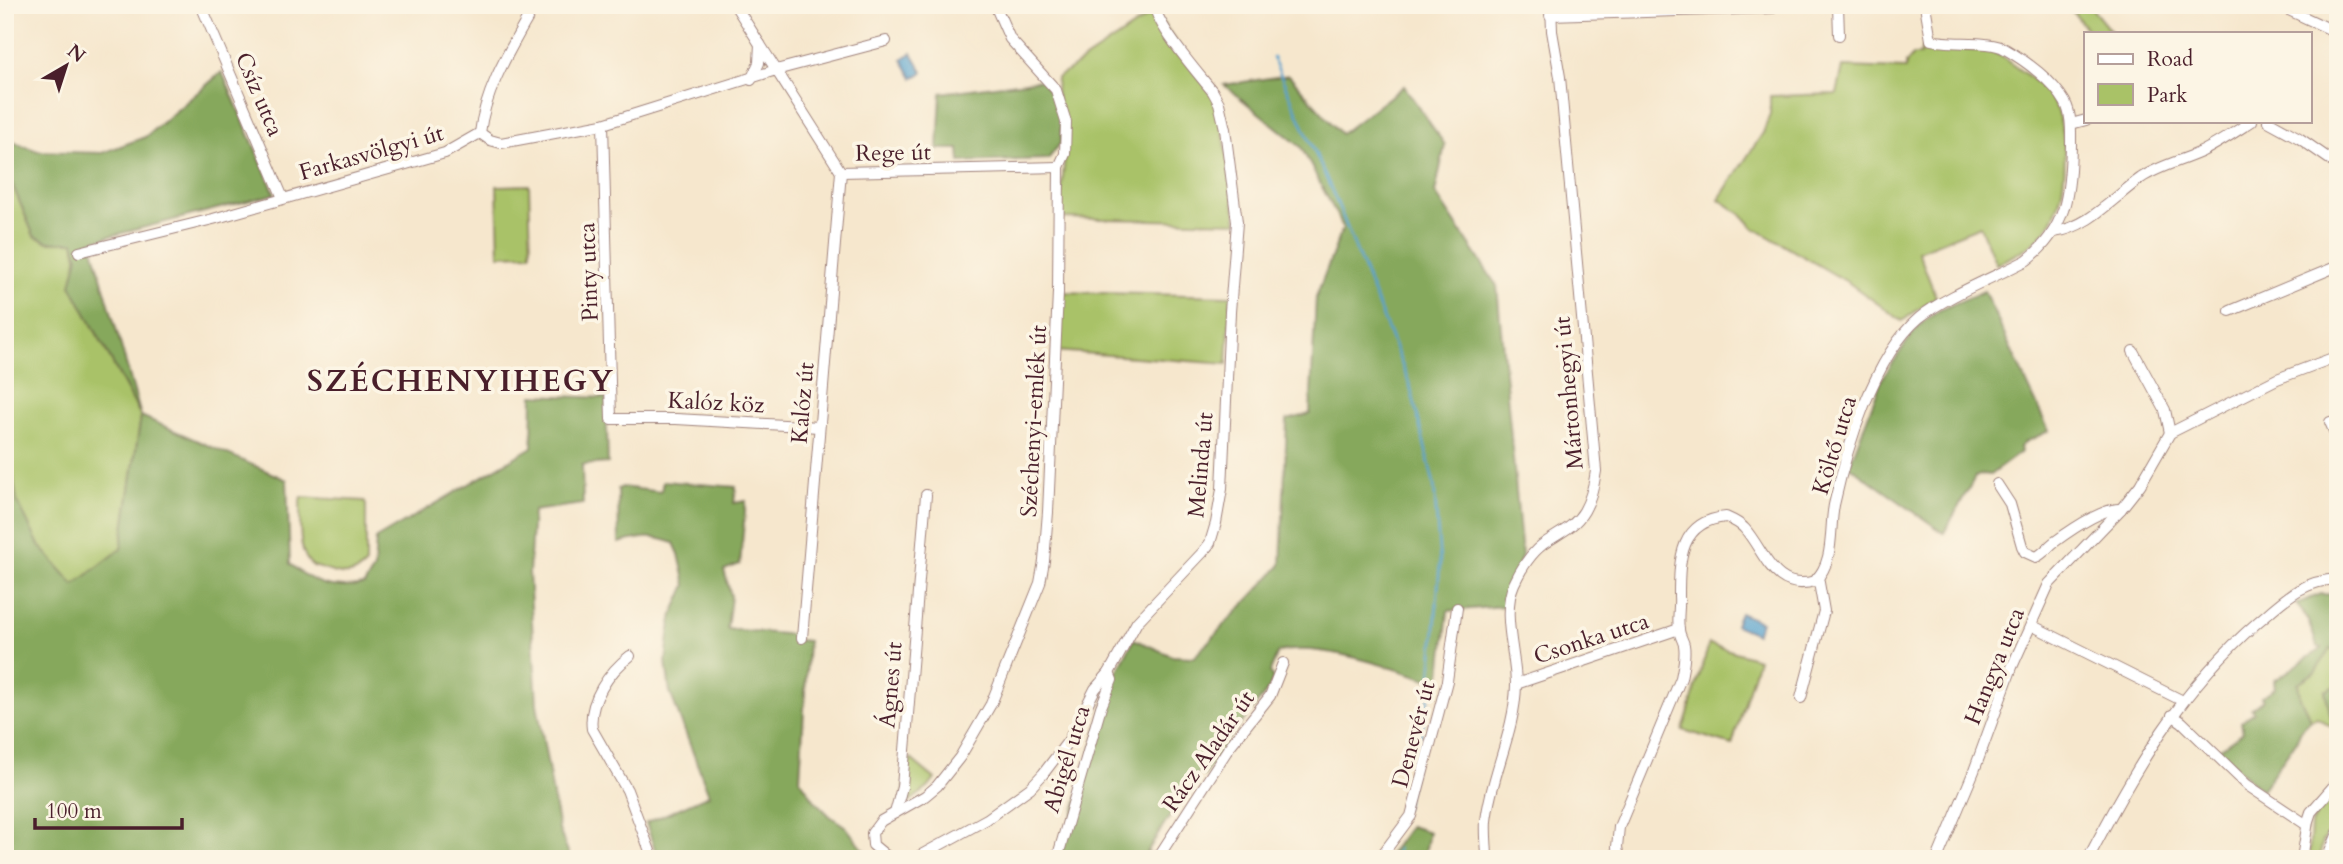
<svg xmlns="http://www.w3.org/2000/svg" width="2343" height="864" viewBox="0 0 2343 864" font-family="Cardo,serif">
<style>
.green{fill:#a9c267;stroke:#7a7049;stroke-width:2}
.forest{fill:#86a85c;stroke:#686444;stroke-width:2}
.water{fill:#56a2ce;stroke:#50607c;stroke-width:2}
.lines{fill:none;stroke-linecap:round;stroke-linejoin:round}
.stream{stroke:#56a2ce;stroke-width:2.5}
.minor-casing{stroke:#a0837c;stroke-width:12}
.minor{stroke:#fff;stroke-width:10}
.labels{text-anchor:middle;stroke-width:7;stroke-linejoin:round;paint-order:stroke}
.street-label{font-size:23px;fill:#4a1f2b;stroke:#fcf5e5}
.district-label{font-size:30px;font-weight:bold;letter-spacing:2px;fill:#4a1f2b;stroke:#fcf5e5}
</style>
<rect width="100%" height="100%" fill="#fcf5e5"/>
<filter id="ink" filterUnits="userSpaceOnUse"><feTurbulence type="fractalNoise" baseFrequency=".0143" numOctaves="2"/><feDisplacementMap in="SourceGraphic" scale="14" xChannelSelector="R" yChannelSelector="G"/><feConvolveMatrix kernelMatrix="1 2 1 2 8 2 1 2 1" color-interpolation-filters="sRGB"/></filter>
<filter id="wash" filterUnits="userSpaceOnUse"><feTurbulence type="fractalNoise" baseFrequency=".00686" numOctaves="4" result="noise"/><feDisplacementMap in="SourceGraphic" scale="28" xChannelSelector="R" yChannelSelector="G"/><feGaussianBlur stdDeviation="1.57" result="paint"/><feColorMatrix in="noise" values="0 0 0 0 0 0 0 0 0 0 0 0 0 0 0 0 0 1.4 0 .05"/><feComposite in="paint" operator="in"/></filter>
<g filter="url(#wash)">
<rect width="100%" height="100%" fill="#f6e7cd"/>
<!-- green -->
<g class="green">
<polygon points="2080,5 2089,5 2112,33 2090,33 2072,11"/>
<polygon points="1155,12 1219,103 1237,222 1059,218 1065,154 1056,90 1057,78"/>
<path d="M1922 47 1990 51 1999 55C2011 64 2043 85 2050 96 2070 130 2070 193 2048 227 2036 245 2015 255 1996 264L1980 226 1918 251 1936 297 1902 321 1849 283 1754 228 1743 216 1719 199 1763 133 1770 114V96L1837 94 1843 67 1906 69V63L1913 55H1920Z"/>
<polygon points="5,167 34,236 49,242 74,242 90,321 141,416 121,550 5,859"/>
<polygon points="529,185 531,254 499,255 497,186"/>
<polygon points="1058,292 1231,296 1227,364 1055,351"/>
<path d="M302 497 364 501 366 505V564C349 583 334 571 313 566 296 554 301 519 300 500Z"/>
<polygon points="1709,644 1758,659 1732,745 1683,730"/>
<polygon points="2331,648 2338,654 2338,685 2325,691 2338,731 2317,717 2311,720 2300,698 2298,683 2315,672"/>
<polygon points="911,759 935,779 928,788 907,803 903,800 907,764"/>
<polygon points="2338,788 2338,819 2323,841 2319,859 2309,859 2311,824 2323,803"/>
</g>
<!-- forest -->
<g class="forest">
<path d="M222 72 275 194 91 241 141 416 287 480 290 564C313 584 333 591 364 585L374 569 376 539 532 447 533 395 606 398 608 463 582 465 583 504 533 511 529 573 537 704 559 830 571 859H5V463H11L17 501 39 545 74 585 121 549 141 416 71 285 78 256 74 242H49L34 236 5 167V139L38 151 102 153 145 137Z"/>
<path d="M1289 75 1341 134 1404 86 1445 145 1435 193 1497 286 1522 555 1503 606 1448 611 1440 683C1394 669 1324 642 1278 652L1270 672 1273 679 1270 688 1227 741 1204 776 1198 772 1147 852 1154 857 1153 859H1060L1111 683 1134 639 1172 656 1194 657 1281 565 1287 420 1310 414 1316 297 1343 227 1301 147 1224 85Z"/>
<path d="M1041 80C1059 100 1061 117 1061 143L1048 159 960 162 959 149H938L941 93Z"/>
<polygon points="1984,291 2049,431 2025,442 2020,447 2021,452 1990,475 1983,474 1975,477 1944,533 1849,466 1882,379 1911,336 1923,322 1940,310"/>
<path d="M663 481 736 487 734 503 746 501 740 564 724 570 731 596 727 629 796 635 797 640 808 641 800 779 815 801 830 816 846 827 867 854 875 859H658L646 823 709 795 670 692 666 662 669 634 673 614 686 585 679 554 674 543C651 535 642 537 619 543L618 489 622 487 661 492Z"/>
<polygon points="2321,594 2338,595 2338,654 2331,649 2315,672 2298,683 2300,698 2311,720 2301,730 2296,741 2262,790 2226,759 2219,749 2243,732 2241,722 2254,712 2251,708 2263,700 2261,697 2275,688 2274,681 2322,648 2317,647 2309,620 2296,604"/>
<polygon points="2338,685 2338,730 2331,718 2325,691"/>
<polygon points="1410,826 1429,832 1424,859 1386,859"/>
</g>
<!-- water -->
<g class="water">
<polygon points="912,53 923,72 913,78 902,59"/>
<polygon points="1740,613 1761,622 1756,634 1735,625"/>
</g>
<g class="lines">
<!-- stream -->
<g class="stream">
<polyline points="1273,58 1336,200 1410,385 1434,484 1440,563 1430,692 1405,808"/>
<polyline points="1395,859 1397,849"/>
</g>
</g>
</g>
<g filter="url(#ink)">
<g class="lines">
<!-- minor casing -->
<g class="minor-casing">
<g id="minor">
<polyline points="201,5 283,198"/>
<polyline points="735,5 841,172"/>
<polyline points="1838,5 1839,35"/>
<polyline points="2278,5 2338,33"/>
<polyline points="1550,15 1773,8"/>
<polyline points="751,80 759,63 760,44"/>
<polyline points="2268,121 2299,138 2338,165"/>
<polyline points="603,124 611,419 676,419 819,427"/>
<polyline points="2071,124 2086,120"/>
<polyline points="480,133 490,140 501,143 603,124 776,70 886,41"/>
<path d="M480 133C485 88 513 45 535 5"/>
<polyline points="841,172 1059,167"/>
<path d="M2054 232C2088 228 2114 197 2141 178 2159 166 2181 161 2201 152 2219 143 2235 132 2252 121"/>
<polyline points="79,252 213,219 445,153 480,133"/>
<polyline points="2230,311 2338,266"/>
<polyline points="2133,351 2165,410 2170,433"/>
<polyline points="2338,420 2330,422 2338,440"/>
<path d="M1997 484 2010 504 2022 546 2025 552 2036 557C2043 554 2047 548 2053 543 2068 532 2103 507 2121 509"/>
<polyline points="2031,625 2183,701"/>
<polyline points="802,638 841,172"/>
<path d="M630 656C610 671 588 701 592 729L627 790 653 859"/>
<polyline points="1516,684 1679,629"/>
<polyline points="1801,698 1824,611 1818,577"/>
<polyline points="2172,715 2182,722 2247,785 2307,825"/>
<polyline points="895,813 902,787 926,495"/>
<polyline points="890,859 873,845 872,833 881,821 925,796 937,786 960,757 991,704 1040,583 1044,561 1048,512 1058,292 1059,167 1065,154 1066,122 1056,90 1010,39 995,5"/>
<path d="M914 859 987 819 1030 788 1043 774 1069 740 1095 689 1109 673 1137 622 1203 552 1210 543 1216 523 1222 489 1230 312 1237 222 1225 129 1219 103 1213 92C1197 72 1159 29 1154 5"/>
<polyline points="1057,859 1101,707 1112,680 1109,673"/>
<polyline points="1157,859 1230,746 1270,696 1283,663"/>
<polyline points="1379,859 1411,816 1447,681 1457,608"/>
<path d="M1487 859C1487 847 1485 833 1486 821 1491 775 1515 732 1516 685 1516 654 1501 613 1514 584 1521 569 1529 555 1542 545 1557 534 1574 528 1584 511 1591 499 1594 485 1596 471L1560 77 1552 31 1551 5"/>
<path d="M1619 859 1617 847 1619 827 1681 678C1683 667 1686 656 1684 645 1683 640 1679 635 1679 629 1677 619 1680 607 1679 596 1679 559 1680 521 1726 517 1733 520 1740 523 1745 529 1765 552 1774 593 1815 581 1835 561 1829 531 1834 505 1846 450 1874 356 1919 318 1946 296 1995 277 2027 260 2067 229 2070 192 2071 145 2071 131 2072 115 2065 102 2053 81 2026 61 2005 49 1991 40 1951 45 1931 40L1925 5"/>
<polyline points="1937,859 1974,771 2012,667 2049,584 2121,509 2140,485 2170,433 2277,379 2338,356"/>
<path d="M2088 859C2134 770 2183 686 2259 621 2286 598 2302 581 2338 579"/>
<polyline points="2302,859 2308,821 2311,812 2338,781"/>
<polyline points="2327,859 2338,833"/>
</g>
</g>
<!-- minor -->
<use href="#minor" class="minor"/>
</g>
</g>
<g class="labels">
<!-- street labels -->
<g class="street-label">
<text transform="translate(260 94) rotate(67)" y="8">Csíz utca</text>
<text transform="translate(371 152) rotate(-16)" y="8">Farkasvölgyi út</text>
<text transform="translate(893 152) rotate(-1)" y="8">Rege út</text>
<text transform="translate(588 272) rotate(-92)" y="8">Pinty utca</text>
<text transform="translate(1568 393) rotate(-95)" y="8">Mártonhegyi út</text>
<text transform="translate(716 402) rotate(3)" y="8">Kalóz köz</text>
<text transform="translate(802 403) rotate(-85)" y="8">Kalóz út</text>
<text transform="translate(1033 421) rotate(-87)" y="8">Széchenyi-emlék út</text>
<text transform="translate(1834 445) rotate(-73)" y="8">Költő utca</text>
<text transform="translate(1200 465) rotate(-85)" y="8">Melinda út</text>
<text transform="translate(1591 638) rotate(-18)" y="8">Csonka utca</text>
<text transform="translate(1994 666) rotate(-68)" y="8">Hangya utca</text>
<text transform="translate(890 685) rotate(-85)" y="8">Ágnes út</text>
<text transform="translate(1413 734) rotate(-75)" y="8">Denevér út</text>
<text transform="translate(1208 751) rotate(-55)" y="8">Rácz Aladár út</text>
<text transform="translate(1066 759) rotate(-73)" y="8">Abigél utca</text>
</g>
<!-- district labels -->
<g class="district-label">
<text x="461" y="391">SZÉCHENYIHEGY</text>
</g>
</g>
<!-- margin -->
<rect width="2343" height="864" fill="none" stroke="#fcf5e5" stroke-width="28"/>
<!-- legend -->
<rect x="2084" y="32" width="228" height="91" fill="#fcf5e5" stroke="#b59f9b" stroke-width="2"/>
<rect x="2098" y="54" width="35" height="10" fill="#ffffff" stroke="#b59f9b" stroke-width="2"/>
<text x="2147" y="66" font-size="21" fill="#4a1f2b">Road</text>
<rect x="2098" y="84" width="35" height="21" fill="#a9c267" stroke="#b59f9b" stroke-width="2"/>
<text x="2147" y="102" font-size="21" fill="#4a1f2b">Park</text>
<!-- north arrow -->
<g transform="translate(66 66) rotate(39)" stroke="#fcf5e5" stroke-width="5" paint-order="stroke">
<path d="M0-5L12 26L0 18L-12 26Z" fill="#4a1f2b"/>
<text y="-10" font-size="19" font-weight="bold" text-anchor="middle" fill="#4a1f2b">N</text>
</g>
<!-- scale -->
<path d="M35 818v10h147v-10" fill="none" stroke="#4a1f2b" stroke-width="3.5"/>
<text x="46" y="818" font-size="21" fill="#4a1f2b" stroke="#fcf5e5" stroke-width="5" paint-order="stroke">100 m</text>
</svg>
